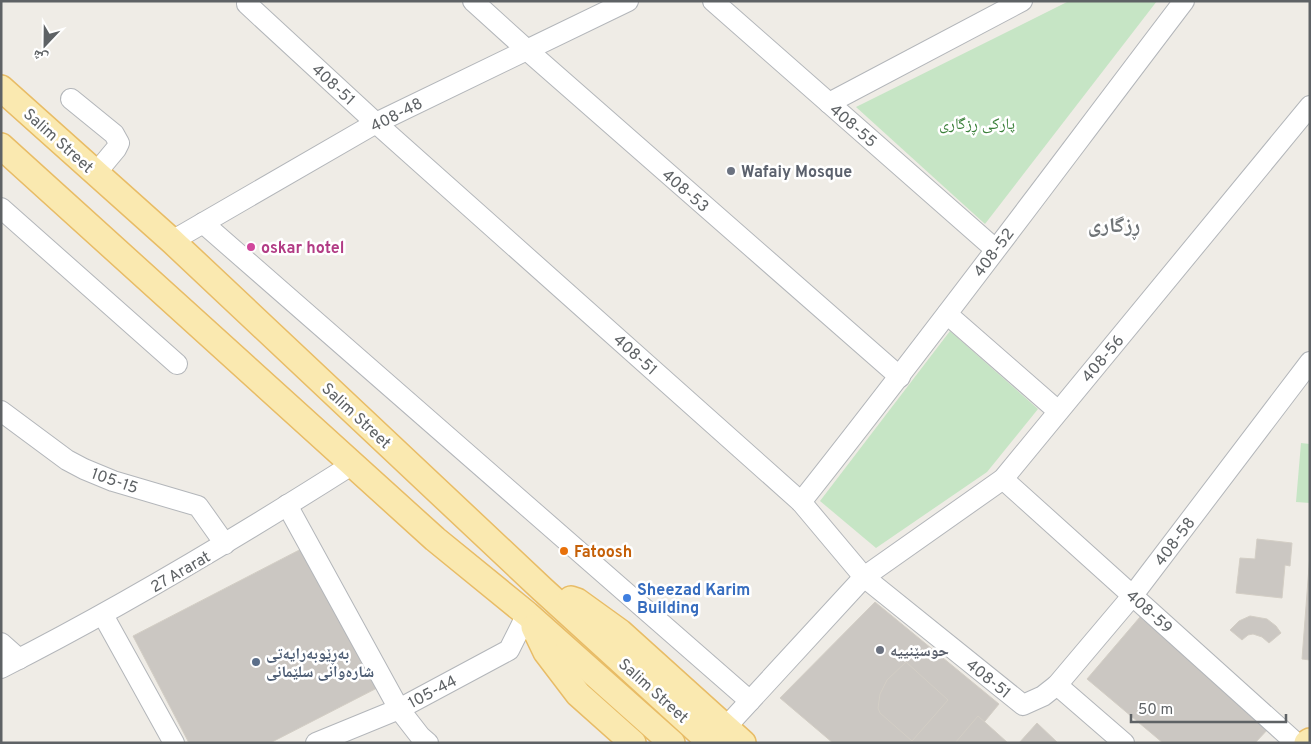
<svg xmlns="http://www.w3.org/2000/svg" width="1311" height="744" viewBox="0 0 1311 744" font-family="Overpass,'Noto Naskh Arabic',sans-serif">
<style>
.green{fill:#c6e5c5}
.building{fill:#cbc7c2;stroke:#d3cec5}
.lines{fill:none;stroke-linecap:round;stroke-linejoin:round}
.minor-casing{stroke:#b3b6ba;stroke-width:22}
.major-casing{stroke:#e8bc66;stroke-width:28}
.minor{stroke:#fff;stroke-width:20}
.major{stroke:#fae9b0;stroke-width:25}
.worship-dot{fill:#6b7280;stroke:#fff;stroke-width:2}
.hotel-dot{fill:#d1479c;stroke:#fff;stroke-width:2}
.food-dot{fill:#e8710a;stroke:#fff;stroke-width:2}
.shop-dot{fill:#3f7fe0;stroke:#fff;stroke-width:2}
.service-dot{fill:#5c6f8a;stroke:#fff;stroke-width:2}
.labels{text-anchor:middle;stroke-width:5;stroke-linejoin:round;paint-order:stroke}
.street-label{font-size:16px;fill:#5e6265;stroke:#fff}
.park-label{font-size:16px;fill:#3b803a;stroke:#fff}
.worship-label{font-size:16px;font-weight:bold;fill:#5b616d;stroke:#fff;text-anchor:start}
.hotel-label{font-size:16px;font-weight:bold;fill:#b23c85;stroke:#fff;text-anchor:start}
.food-label{font-size:16px;font-weight:bold;fill:#c56008;stroke:#fff;text-anchor:start}
.shop-label{font-size:16px;font-weight:bold;fill:#366cbe;stroke:#fff;text-anchor:start}
.service-label{font-size:16px;font-weight:bold;fill:#4e5e75;stroke:#fff;text-anchor:start}
.district-label{font-size:21px;font-weight:bold;fill:#6f7477;stroke:#fff}
</style>
<rect width="100%" height="100%" fill="#efece6"/>
<!-- green -->
<g class="green">
<polygon points="1069,1 1157,1 985,224 856,107"/>
<polygon points="950,331 1038,409 987,472 876,548 820,501"/>
<polygon points="1301,443 1310,444 1310,503 1296,502"/>
</g>
<!-- building -->
<g class="building">
<polygon points="1257,539 1292,543 1290,566 1285,565 1282,598 1236,593 1240,558 1255,559"/>
<polygon points="307,546 379,687 270,743 189,743 133,636"/>
<polygon points="1310,554 1310,660 1302,659"/>
<polygon points="875,602 999,704 967,743 833,743 780,698"/>
<polygon points="1250,616 1267,619 1276,626 1281,633 1269,643 1262,637 1253,634 1248,635 1242,640 1230,630 1239,621"/>
<polygon points="1140,617 1270,727 1255,743 1163,743 1087,679"/>
<polygon points="906,662 948,700 912,741 880,713 878,708 880,694 887,680"/>
<polygon points="978,716 1008,743 955,743"/>
<polygon points="1037,723 1058,743 1019,743"/>
</g>
<g class="lines">
<!-- minor casing -->
<g class="minor-casing">
<g id="minor">
<polyline points="473,1 527,50 900,377"/>
<polyline points="713,1 995,249"/>
<polyline points="247,4 376,123 801,502 864,577 1023,705 1043,696 1057,685 1133,595 1310,362"/>
<polyline points="71,99 114,134 119,143 116,149 96,173"/>
<polyline points="829,103 1022,1"/>
<polyline points="1,208 177,364"/>
<polyline points="203,223 750,701"/>
<polyline points="172,241 376,123 628,1"/>
<polyline points="947,314 1058,411"/>
<polyline points="1,411 67,460 84,469 113,481 198,506 225,544"/>
<polyline points="1003,479 1296,743"/>
<path d="M801 502C932 337 1057 168 1184 1"/>
<polyline points="287,505 399,709 420,736 428,743"/>
<polyline points="103,615 174,743"/>
<polyline points="1,643 19,659"/>
<path d="M1 668C122 607 238 537 353 464"/>
<polyline points="1057,685 1124,743"/>
<polyline points="726,727 864,577 1003,479 1310,106"/>
<polyline points="316,743 399,709 509,650 527,614"/>
</g>
</g>
<!-- major casing -->
<g class="major-casing">
<g id="major">
<polyline points="1,88 172,241 542,589 711,743"/>
<polyline points="1,146 435,539 527,614 672,743"/>
<polyline points="571,599 577,601 620,632 743,743"/>
<polyline points="534,627 546,652 578,694 633,743"/>
<polyline points="1307,743 1310,741"/>
</g>
</g>
<!-- minor -->
<use href="#minor" class="minor"/>
<!-- major -->
<use href="#major" class="major"/>
</g>
<!-- markers -->
<g class="worship-dot">
<circle cx="731" cy="171" r="5"/>
<circle cx="880" cy="650" r="5"/>
</g>
<circle class="hotel-dot" cx="251" cy="247" r="5"/>
<circle class="food-dot" cx="564" cy="551" r="5"/>
<circle class="shop-dot" cx="627" cy="598" r="5"/>
<circle class="service-dot" cx="256" cy="662" r="5"/>
<g class="labels">
<!-- street labels -->
<g class="street-label">
<text transform="translate(334 84) rotate(43)" y="6">408-51</text>
<text transform="translate(396 114) rotate(-27)" y="6">408-48</text>
<text transform="translate(854 125) rotate(41)" y="6">408-55</text>
<text transform="translate(59 140) rotate(42)" y="6">Salim Street</text>
<text transform="translate(686 190) rotate(41)" y="6">408-53</text>
<text transform="translate(993 252) rotate(-53)" y="6">408-52</text>
<text transform="translate(636 354) rotate(42)" y="6">408-51</text>
<text transform="translate(1102 358) rotate(-50)" y="6">408-56</text>
<text transform="translate(357 415) rotate(43)" y="6">Salim Street</text>
<text transform="translate(115 480) rotate(19)" y="6">105-15</text>
<text transform="translate(1174 541) rotate(-53)" y="6">408-58</text>
<text transform="translate(180 571) rotate(-30)" y="6">27 Ararat</text>
<text transform="translate(1150 611) rotate(42)" y="6">408-59</text>
<text transform="translate(989 678) rotate(39)" y="6">408-51</text>
<text transform="translate(654 690) rotate(42)" y="6">Salim Street</text>
<text transform="translate(432 691) rotate(-28)" y="6">105-44</text>
</g>
<!-- park labels -->
<g class="park-label">
<text x="977" y="129">پارکی ڕزگاری</text>
</g>
<!-- worship labels -->
<g class="worship-label">
<text x="741" y="177">Wafaiy Mosque</text>
<text x="890" y="656">حوسێنییە</text>
</g>
<!-- hotel labels -->
<g class="hotel-label">
<text x="261" y="253">oskar hotel</text>
</g>
<!-- food labels -->
<g class="food-label">
<text x="574" y="557">Fatoosh</text>
</g>
<!-- shop labels -->
<g class="shop-label">
<text x="637" y="595">Sheezad Karim<tspan x="637" dy="18">Building</tspan></text>
</g>
<!-- service labels -->
<g class="service-label">
<text x="266" y="659">بەڕێوبەرایەتی<tspan x="266" dy="18">شارەوانی سلێمانی</tspan></text>
</g>
<!-- district labels -->
<g class="district-label">
<text x="1114" y="232">ڕزگاری</text>
</g>
</g>
<!-- border -->
<rect width="1311" height="744" fill="none" stroke="#5e6265" stroke-width="5"/>
<!-- north arrow -->
<g transform="translate(45 45) rotate(202)" stroke="#ffffff" stroke-width="4" paint-order="stroke">
<path d="M0-4L9 19L0 12L-9 19Z" fill="#5e6265"/>
<text y="-8" font-size="14" font-weight="bold" text-anchor="middle" fill="#5e6265">ش</text>
</g>
<!-- scale -->
<path d="M1131 714v8h155v-8" fill="none" stroke="#5e6265" stroke-width="2.5"/>
<text x="1138" y="714" font-size="15" fill="#5e6265" stroke="#ffffff" stroke-width="4" paint-order="stroke">50 m</text>
</svg>
